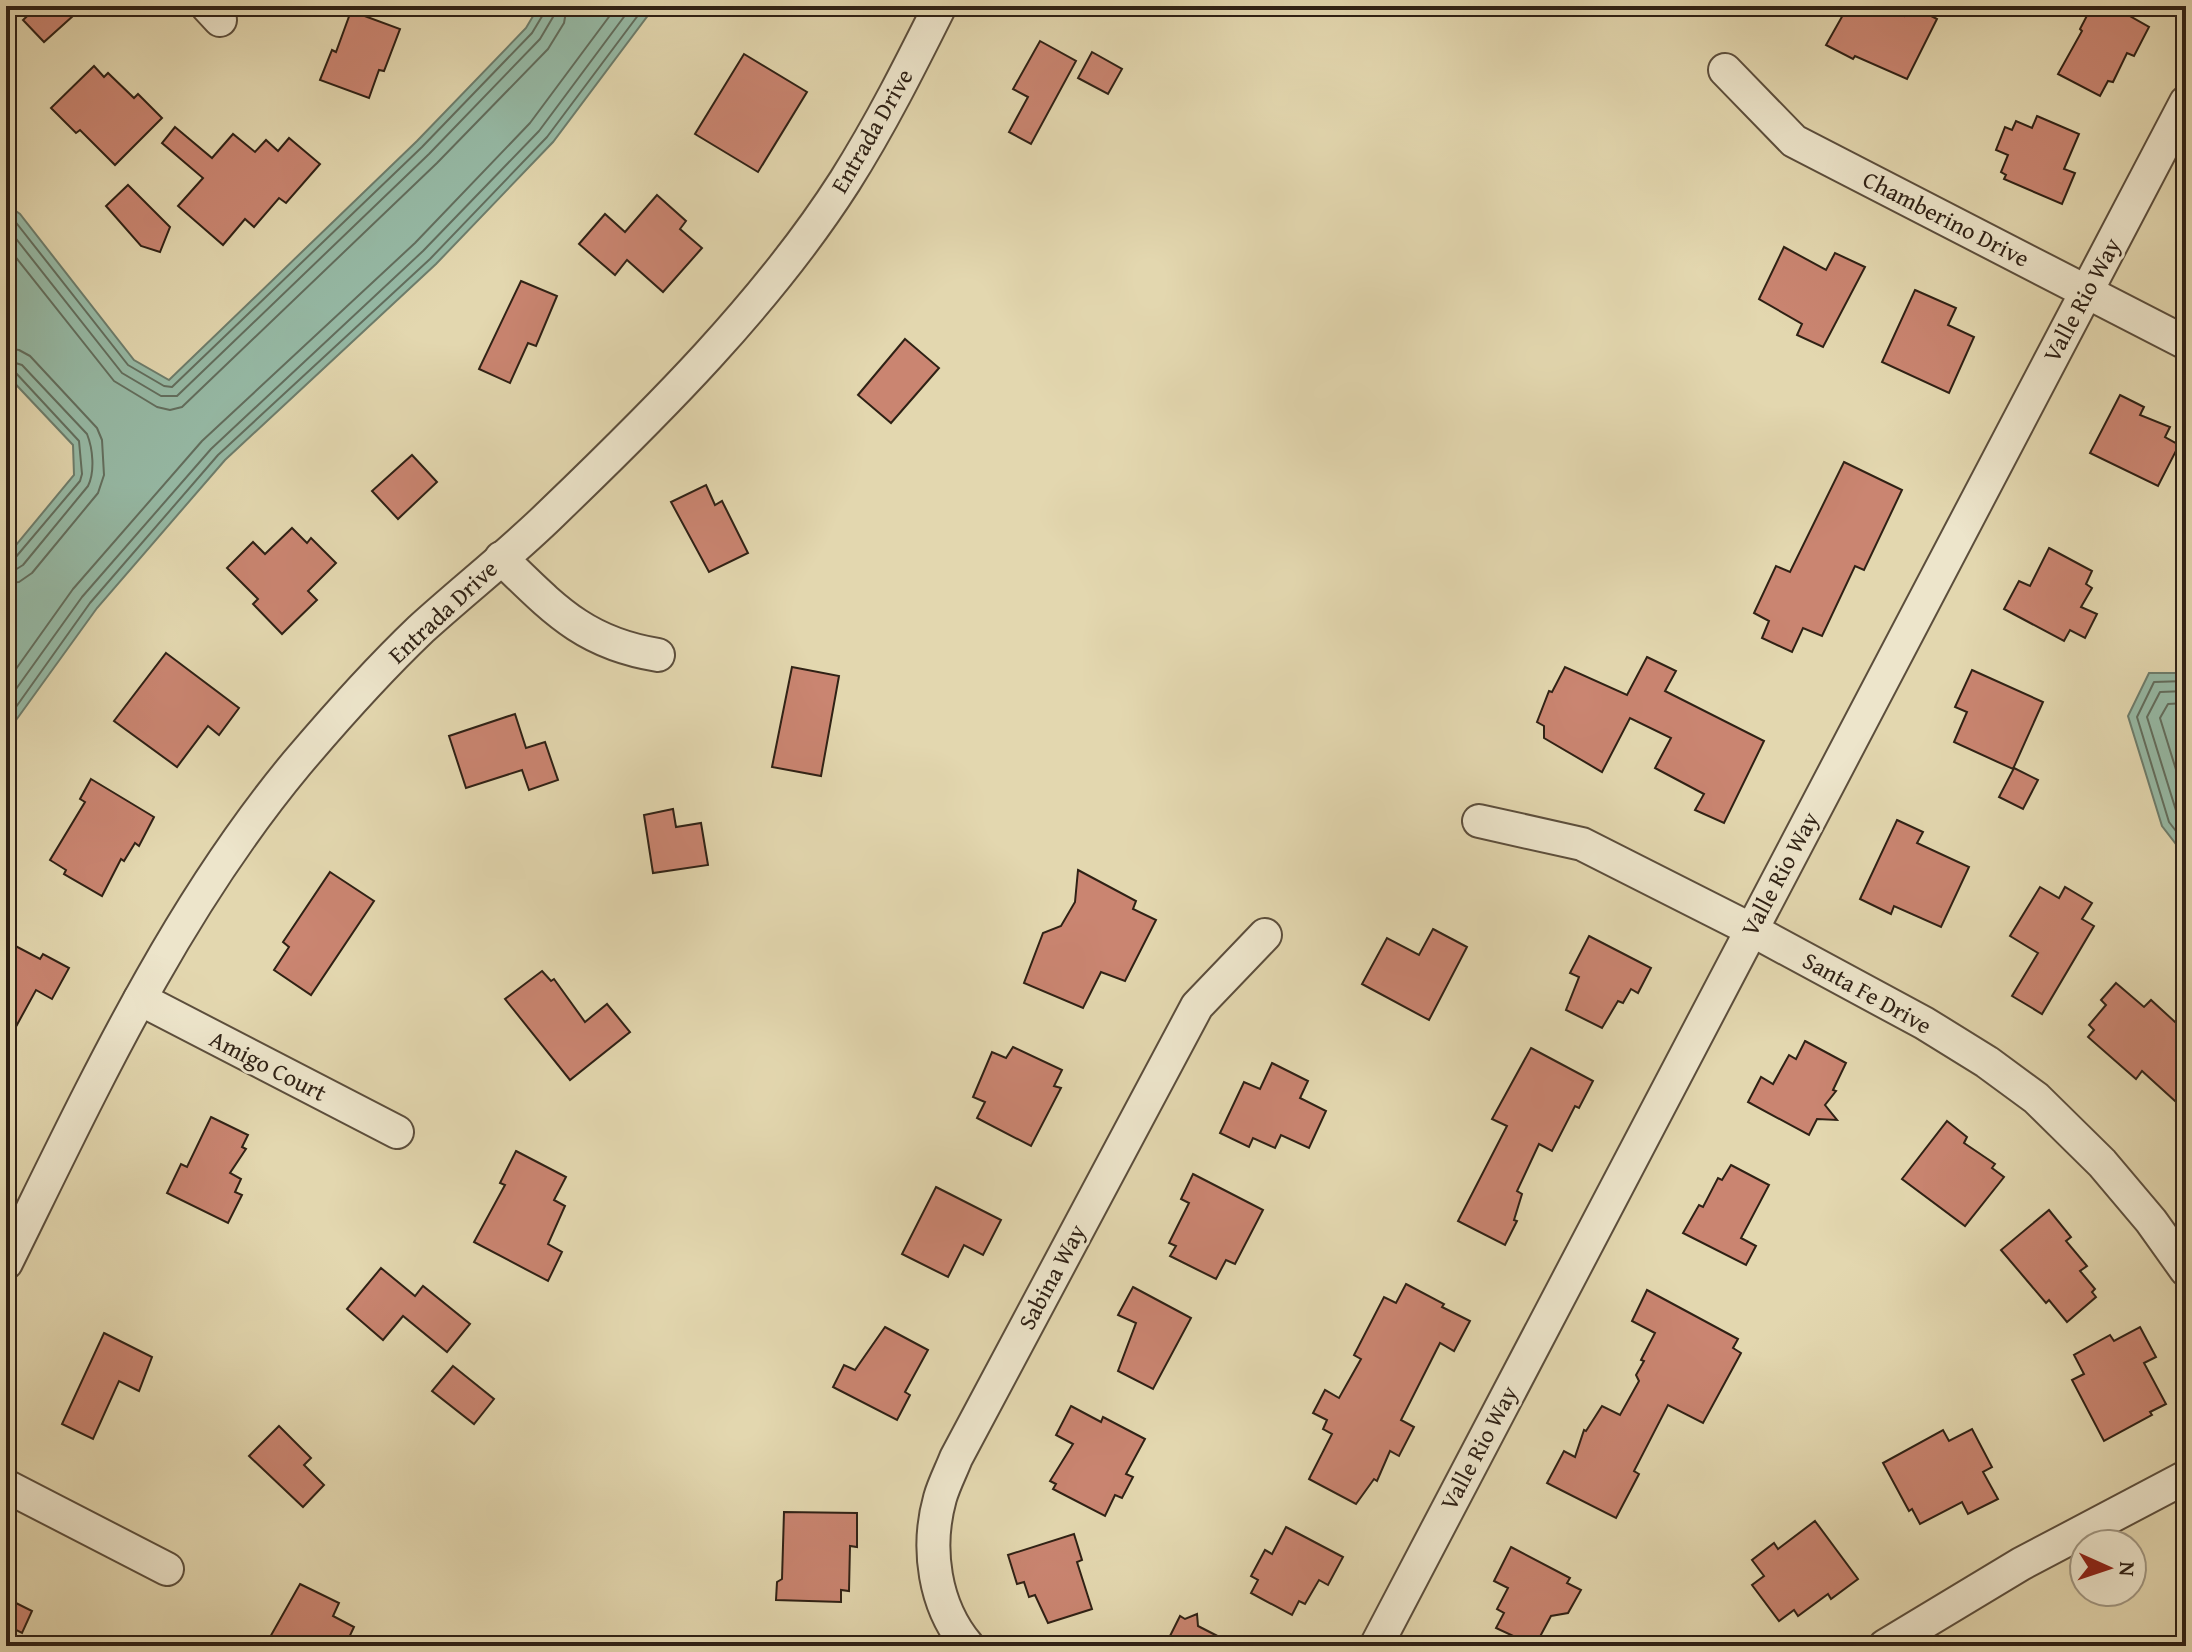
<svg xmlns="http://www.w3.org/2000/svg" width="2192" height="1652" viewBox="0 0 2192 1652" font-family="'Gentium Book Plus',serif">
<style>
.water{fill:#96baa6;stroke:#6d7d6c;stroke-width:2}
.lines{fill:none;stroke-linecap:round;stroke-linejoin:round}
.shore{stroke:#626e5e;stroke-width:2}
.building{fill:#ca8571;stroke:#2f2115;stroke-width:2}
.minor-casing{stroke:#5c4e3c;stroke-width:36}
.minor{stroke:#ede5cb;stroke-width:32}
.labels{text-anchor:middle;stroke-width:6;stroke-linejoin:round;paint-order:stroke}
.street-label{font-size:24px;fill:#2f2115;stroke:#ede5cb}
</style>
<rect width="100%" height="100%" fill="#e3d7af"/>
<filter id="stains"><feTurbulence type="fractalNoise" baseFrequency=".0025" numOctaves="4"/><feColorMatrix values="0 0 0 0 .2 0 0 0 0 .09 0 0 0 0 .02 0 0 0 .5 -.17"/></filter>
<radialGradient id="worn" r=".72"><stop offset=".6" stop-color="#630" stop-opacity="0"/><stop offset="1" stop-color="#630" stop-opacity=".3"/></radialGradient>
<!-- water -->
<g class="water">
<polygon points="539,6 655,6 553,142 436,264 225,460 97,608 6,734 6,557 74,475 73,445 6,374 6,204 20,214 134,360 169,380 417,141 526,28"/>
<polygon points="2149,673 2186,673 2186,857 2162,826 2128,716"/>
</g>
<g class="lines">
<!-- shore -->
<g class="shore">
<polyline points="6,214 14,220 128,365 164,386 172,387 422,147 532,33 544,13 545,6"/>
<polyline points="6,226 122,373 161,396 177,396 429,154 540,39 553,17 555,6"/>
<polyline points="6,245 114,381 157,407 170,410 182,407 437,163 548,49 564,23 567,6"/>
<polyline points="6,348 19,350 30,356 97,428 102,440 104,475 98,493 32,573 19,582 6,583"/>
<path d="M6 360 22 365 87 434C93 449 95 472 88 486L23 565 15 570 6 571"/>
<polyline points="6,370 15,372 79,441 82,474 80,481 15,558 6,561"/>
<polyline points="2186,681 2154,682 2137,717 2169,822 2186,844"/>
<polyline points="6,683 73,589 202,441 415,243 530,123 617,6"/>
<polyline points="2186,691 2160,692 2147,717 2178,817 2186,828"/>
<polyline points="6,703 82,597 211,449 423,251 539,131 632,6"/>
<polyline points="2186,703 2168,704 2160,718 2186,802"/>
<polyline points="6,721 90,603 218,455 430,259 547,137 645,6"/>
</g>
</g>
<!-- building -->
<g class="building">
<polygon points="38,6 84,6 44,42 23,20"/>
<polygon points="1848,6 1883,6 1904,16 1910,6 1912,6 1937,19 1907,79 1855,56 1853,59 1826,45"/>
<polygon points="2092,6 2112,6 2149,27 2134,56 2127,53 2113,82 2108,81 2100,96 2058,74 2082,31 2080,29"/>
<polygon points="351,11 400,29 384,71 379,70 369,98 320,80 332,50 336,52"/>
<polygon points="1040,41 1076,61 1031,144 1009,132 1028,97 1013,89"/>
<polygon points="1092,52 1122,69 1108,94 1078,78"/>
<polygon points="744,54 807,92 758,172 695,134"/>
<polygon points="94,66 104,77 108,73 134,98 138,94 162,118 115,165 80,130 76,133 51,108"/>
<polygon points="2037,116 2079,134 2064,169 2075,173 2062,204 2004,179 2006,175 2001,172 2008,155 1996,150 2005,127 2012,130 2016,121 2032,128"/>
<polygon points="175,127 212,158 233,134 255,152 266,140 278,151 289,138 320,164 286,203 279,198 254,227 245,219 223,245 178,206 203,178 162,143"/>
<polygon points="128,185 170,227 160,252 141,246 106,206"/>
<polygon points="657,195 686,221 680,229 702,248 663,292 627,260 615,275 579,244 605,214 625,232"/>
<polygon points="1784,247 1826,270 1835,253 1865,267 1823,347 1797,335 1802,324 1759,299"/>
<polygon points="521,281 557,296 536,346 528,343 510,383 479,369"/>
<polygon points="1915,290 1956,308 1948,325 1974,337 1949,393 1882,362"/>
<polygon points="905,339 939,368 891,423 858,395"/>
<polygon points="2120,395 2144,407 2140,415 2170,427 2165,437 2179,445 2158,486 2090,453"/>
<polygon points="412,455 437,482 398,519 372,491"/>
<polygon points="1844,462 1902,490 1864,570 1855,566 1822,636 1803,628 1792,652 1762,638 1769,621 1754,613 1776,566 1790,572"/>
<polygon points="706,485 715,505 722,501 748,553 709,572 671,502"/>
<polygon points="292,528 307,543 311,538 336,563 308,591 317,600 282,634 253,604 258,599 227,568 253,542 265,554"/>
<polygon points="2049,548 2092,571 2086,584 2092,588 2081,607 2097,614 2085,638 2070,630 2064,641 2004,609 2019,581 2030,586"/>
<polygon points="166,653 239,708 219,735 208,726 177,767 114,721"/>
<polygon points="1647,657 1676,671 1665,691 1764,741 1724,823 1695,810 1704,794 1655,768 1671,738 1630,718 1602,772 1544,738 1544,726 1537,722 1549,691 1552,692 1565,667 1627,695"/>
<polygon points="792,667 839,676 821,776 772,767"/>
<polygon points="1972,670 2043,702 2013,769 1954,742 1967,712 1955,707"/>
<polygon points="515,714 526,748 545,742 558,780 529,790 522,770 466,788 449,736"/>
<polygon points="2014,768 2038,780 2023,809 1999,797"/>
<polygon points="91,779 154,817 139,846 135,843 124,861 121,859 102,896 64,874 66,870 50,860 85,802 80,799"/>
<polygon points="673,809 676,827 701,823 708,865 653,873 644,815"/>
<polygon points="1897,820 1923,832 1917,843 1969,867 1941,927 1894,906 1891,914 1860,899"/>
<polygon points="1078,870 1136,901 1133,909 1156,920 1125,981 1101,972 1083,1008 1024,983 1043,933 1061,926 1075,902"/>
<polygon points="330,872 374,901 311,995 274,970 289,947 283,942"/>
<polygon points="2040,887 2059,898 2065,887 2092,903 2082,919 2094,926 2042,1014 2012,996 2038,953 2010,936"/>
<polygon points="1433,929 1467,947 1429,1020 1362,984 1387,938 1419,955"/>
<polygon points="1589,936 1651,968 1638,993 1631,989 1623,1003 1618,1001 1602,1028 1566,1010 1579,977 1570,973"/>
<polygon points="6,941 40,959 43,954 69,968 52,999 36,990 6,1045"/>
<polygon points="542,971 551,981 554,979 585,1022 607,1004 630,1032 570,1080 505,999"/>
<polygon points="2116,983 2144,1007 2151,1000 2186,1032 2186,1111 2142,1071 2136,1079 2088,1037 2094,1030 2089,1025 2106,1005 2101,1000"/>
<polygon points="1805,1041 1846,1063 1833,1090 1836,1091 1825,1105 1837,1120 1817,1119 1809,1135 1748,1102 1761,1077 1773,1084 1789,1055 1796,1059"/>
<polygon points="1013,1047 1062,1070 1054,1086 1061,1088 1031,1146 977,1118 985,1102 973,1097 992,1052 1006,1058"/>
<polygon points="1531,1048 1593,1081 1579,1108 1575,1106 1552,1151 1539,1144 1517,1191 1522,1194 1514,1220 1517,1221 1505,1245 1458,1221 1507,1126 1492,1119"/>
<polygon points="1272,1063 1308,1081 1300,1098 1326,1111 1309,1148 1281,1135 1275,1148 1253,1138 1249,1147 1220,1133 1244,1082 1260,1089"/>
<polygon points="211,1117 248,1135 242,1147 246,1149 230,1173 241,1179 235,1192 242,1195 228,1223 167,1193 181,1164 187,1167"/>
<polygon points="1947,1121 1967,1137 1964,1143 1995,1164 1992,1168 2004,1177 1965,1226 1902,1179"/>
<polygon points="516,1151 566,1177 554,1200 565,1206 548,1244 562,1252 548,1281 474,1242 505,1185 500,1183"/>
<polygon points="1731,1165 1769,1185 1741,1238 1756,1246 1746,1265 1683,1233 1699,1205 1703,1207 1718,1178 1722,1180"/>
<polygon points="1193,1174 1263,1210 1235,1264 1226,1260 1216,1279 1170,1256 1176,1246 1169,1243 1189,1203 1181,1199"/>
<polygon points="936,1187 1001,1220 983,1255 964,1245 948,1277 902,1254"/>
<polygon points="2049,1210 2071,1237 2066,1241 2087,1266 2080,1271 2095,1289 2092,1292 2096,1297 2067,1322 2049,1300 2046,1303 2001,1250"/>
<polygon points="381,1268 415,1296 423,1286 470,1324 447,1352 403,1316 383,1340 347,1309"/>
<polygon points="1406,1284 1444,1304 1442,1307 1470,1321 1454,1351 1440,1343 1401,1420 1414,1427 1399,1456 1390,1451 1377,1481 1374,1479 1356,1504 1309,1479 1332,1434 1323,1429 1327,1420 1313,1413 1325,1390 1339,1398 1361,1359 1354,1355 1384,1297 1396,1303"/>
<polygon points="1133,1287 1191,1318 1153,1389 1118,1371 1136,1323 1118,1315"/>
<polygon points="1647,1290 1738,1339 1733,1348 1741,1353 1703,1423 1668,1405 1634,1471 1639,1474 1616,1518 1547,1483 1564,1451 1575,1457 1584,1430 1586,1431 1602,1406 1620,1415 1639,1381 1636,1375 1644,1361 1641,1360 1655,1333 1632,1321"/>
<polygon points="885,1327 928,1350 905,1392 910,1395 897,1420 833,1387 844,1365 855,1370"/>
<polygon points="2140,1327 2156,1357 2144,1363 2166,1404 2150,1412 2152,1415 2104,1441 2072,1380 2084,1374 2074,1355 2110,1335 2114,1341"/>
<polygon points="104,1333 152,1357 139,1391 119,1381 93,1439 62,1424"/>
<polygon points="453,1366 494,1399 474,1424 432,1391"/>
<polygon points="1071,1406 1101,1422 1103,1417 1145,1439 1126,1474 1133,1477 1122,1498 1115,1495 1105,1516 1053,1489 1056,1484 1050,1481 1073,1444 1056,1435"/>
<polygon points="279,1426 311,1458 304,1465 324,1485 303,1507 249,1456"/>
<polygon points="1972,1429 1992,1467 1983,1472 1998,1499 1968,1514 1962,1502 1920,1524 1912,1509 1909,1511 1883,1463 1943,1430 1949,1441"/>
<polygon points="784,1512 857,1513 857,1547 850,1546 849,1591 841,1590 841,1602 776,1600 777,1582 782,1579"/>
<polygon points="1815,1521 1858,1579 1831,1599 1828,1594 1798,1616 1794,1610 1779,1621 1752,1585 1764,1576 1752,1560 1774,1543 1778,1549"/>
<polygon points="1286,1527 1343,1557 1328,1585 1319,1580 1305,1604 1299,1601 1292,1615 1251,1593 1258,1580 1251,1576 1265,1550 1272,1554"/>
<polygon points="1074,1534 1082,1560 1077,1562 1092,1609 1048,1623 1035,1595 1029,1597 1024,1582 1017,1584 1008,1555"/>
<polygon points="1511,1547 1570,1578 1567,1583 1581,1590 1568,1613 1551,1616 1535,1646 1496,1628 1504,1613 1497,1609 1508,1588 1494,1581"/>
<polygon points="300,1584 339,1603 333,1616 354,1627 345,1646 265,1646"/>
<polygon points="6,1598 32,1611 22,1633 6,1625"/>
<polygon points="1197,1614 1198,1626 1237,1646 1165,1646 1180,1616 1185,1619"/>
</g>
<g class="lines">
<!-- minor casing -->
<g class="minor-casing">
<g id="minor">
<polyline points="207,6 220,20"/>
<polyline points="1725,70 1794,141 2186,343"/>
<path d="M501 558C553 608 583 643 658 655"/>
<polyline points="1479,821 1582,844 1750,929 1924,1023 1987,1062 2036,1098 2102,1163 2151,1221 2186,1270"/>
<polyline points="140,999 397,1132"/>
<path d="M6 1263C91 1091 173 912 297 763 336 717 377 671 421 629 464 590 510 554 552 513 656 413 767 303 845 181 881 124 910 66 940 6"/>
<polyline points="6,1486 167,1569"/>
<path d="M968 1646C934 1606 926 1548 940 1498 944 1484 951 1471 956 1458L1197 1006 1265 935"/>
<polyline points="1376,1646 2186,102"/>
<polyline points="1885,1646 2021,1564 2186,1477"/>
</g>
</g>
<!-- minor -->
<use href="#minor" class="minor"/>
</g>
<g class="labels">
<!-- street labels -->
<g class="street-label">
<text transform="translate(872 131) rotate(-60)" y="8">Entrada Drive</text>
<text transform="translate(1946 219) rotate(27)" y="8">Chamberino Drive</text>
<text transform="translate(2082 300) rotate(-62)" y="8">Valle Rio Way</text>
<text transform="translate(443 612) rotate(-43)" y="8">Entrada Drive</text>
<text transform="translate(1780 874) rotate(-62)" y="8">Valle Rio Way</text>
<text transform="translate(1867 993) rotate(29)" y="8">Santa Fe Drive</text>
<text transform="translate(268 1066) rotate(27)" y="8">Amigo Court</text>
<text transform="translate(1052 1277) rotate(-62)" y="8">Sabina Way</text>
<text transform="translate(1479 1448) rotate(-62)" y="8">Valle Rio Way</text>
</g>
</g>
<!-- margin -->
<rect width="2192" height="1652" fill="none" stroke="#e3d7af" stroke-width="32"/>
<rect x="8" y="8" width="2176" height="1636" fill="none" stroke="#2f2115" stroke-width="4"/>
<rect x="16" y="16" width="2160" height="1620" fill="none" stroke="#2f2115" stroke-width="2"/>
<!-- north arrow -->
<g transform="translate(2108 1568) rotate(93)"><circle r="38" fill="#ede5cb" stroke="#a19782" stroke-width="2"/>
<path d="M0-6L14 30L0 20L-14 30Z" fill="#8f2418"/>
<text y="-12" font-size="22" font-weight="bold" text-anchor="middle" fill="#2f2115">N</text>
</g>
<rect width="100%" height="100%" filter="url(#stains)"/>
<rect width="100%" height="100%" fill="url(#worn)"/>
</svg>
